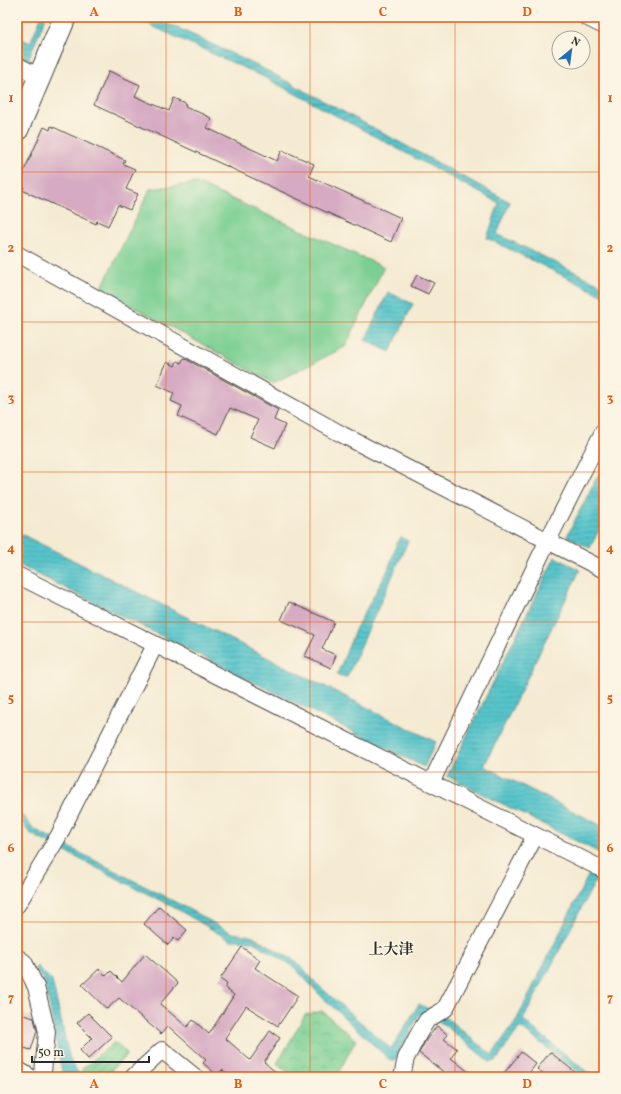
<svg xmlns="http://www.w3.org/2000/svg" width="621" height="1094" viewBox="0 0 621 1094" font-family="Vollkorn,'Noto Serif JP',serif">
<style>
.park{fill:url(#park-crowns);stroke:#527d5e}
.garden{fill:url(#garden-furrows);stroke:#527d5e}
.pitch{fill:#7acf92;stroke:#527d5e}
.water{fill:url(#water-rules);stroke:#41787b}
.building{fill:#d6aac2}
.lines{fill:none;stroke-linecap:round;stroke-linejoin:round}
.minor-casing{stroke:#494844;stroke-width:18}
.primary-casing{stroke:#494844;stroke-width:24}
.minor{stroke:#fff;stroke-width:16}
.primary{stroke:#fff;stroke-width:22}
.grid{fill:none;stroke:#e8590c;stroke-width:1;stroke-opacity:0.55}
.labels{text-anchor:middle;stroke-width:3;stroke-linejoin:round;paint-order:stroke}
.neighbourhood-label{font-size:15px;font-weight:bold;fill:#2b2b2b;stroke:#fcf5e5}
.neatline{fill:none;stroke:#e8590c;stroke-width:1.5}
.grid-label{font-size:13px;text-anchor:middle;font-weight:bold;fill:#e8590c}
</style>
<defs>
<pattern id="park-crowns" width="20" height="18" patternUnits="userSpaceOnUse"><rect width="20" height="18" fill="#7acf92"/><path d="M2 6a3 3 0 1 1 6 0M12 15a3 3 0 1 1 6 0" fill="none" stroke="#64a877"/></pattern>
<pattern id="garden-furrows" width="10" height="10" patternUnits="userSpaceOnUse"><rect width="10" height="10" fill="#7acf92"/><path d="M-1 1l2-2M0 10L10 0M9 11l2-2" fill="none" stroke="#64a877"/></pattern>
<pattern id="water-rules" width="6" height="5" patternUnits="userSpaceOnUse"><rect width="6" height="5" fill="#57c5cb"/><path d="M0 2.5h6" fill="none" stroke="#4ca9ae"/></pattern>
</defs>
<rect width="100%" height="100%" fill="#fcf5e5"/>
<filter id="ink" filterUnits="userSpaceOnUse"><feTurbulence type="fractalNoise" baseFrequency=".025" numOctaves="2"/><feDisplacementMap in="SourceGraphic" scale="8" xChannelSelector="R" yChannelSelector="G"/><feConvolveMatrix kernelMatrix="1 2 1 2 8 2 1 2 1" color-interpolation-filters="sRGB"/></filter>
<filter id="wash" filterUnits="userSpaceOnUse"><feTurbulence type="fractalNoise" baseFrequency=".012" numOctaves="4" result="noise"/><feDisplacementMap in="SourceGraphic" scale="16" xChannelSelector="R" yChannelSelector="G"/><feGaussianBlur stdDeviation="0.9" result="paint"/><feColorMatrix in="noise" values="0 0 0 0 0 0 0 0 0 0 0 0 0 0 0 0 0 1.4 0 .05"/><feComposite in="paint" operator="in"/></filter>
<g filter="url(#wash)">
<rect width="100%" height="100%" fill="#f5ebd3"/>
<!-- park -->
<polygon class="park" points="322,1011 356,1040 336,1077 294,1077 277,1064 305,1015"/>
<!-- garden -->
<polygon class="garden" points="114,1042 128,1054 111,1070 118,1077 88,1077 81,1070"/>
<!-- pitch -->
<polygon class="pitch" points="196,183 384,267 345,347 273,383 101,289 150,189"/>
<!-- water -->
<g class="water">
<polygon points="41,17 46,17 28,60 25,59 18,78 23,81 17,95 17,69 22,57 17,55 17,36 30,43"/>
<polygon points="132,17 155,17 268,71 510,202 497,234 604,286 604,296 487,238 499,203 264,77"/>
<polygon points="388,292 413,304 390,352 365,340"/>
<polygon points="604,463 604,520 590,548 567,536"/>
<polygon points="17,532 436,742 424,767 17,564"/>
<polygon points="401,537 408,541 347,677 337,675 356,628 388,570 397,543"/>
<polygon points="555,557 580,570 484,766 604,827 604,855 447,776"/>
<polygon points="17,809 34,829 179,904 232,933 253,936 297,962 318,985 391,1049 419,1004 449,1020 492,1055 517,1019 589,874 597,878 523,1020 592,1076 591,1077 585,1077 520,1027 496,1061 490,1062 443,1024 420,1013 395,1060 391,1061 319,994 294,967 252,941 230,940 177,909 31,834 17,818"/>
<polygon points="37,966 52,981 70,1060 81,1077 63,1077 45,983 35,969"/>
</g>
<g id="blocks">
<!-- building -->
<g class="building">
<polygon points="109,71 140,85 135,96 169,111 174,98 186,103 185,106 211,118 207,128 277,161 282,150 314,164 309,176 401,218 391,242 94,105"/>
<polygon points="51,126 125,160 123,164 135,169 126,189 138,194 130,210 118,205 108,226 97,221 96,224 22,190 24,187 18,184 44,127 50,130"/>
<polygon points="417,275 434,283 428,294 411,286"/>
<polygon points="184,358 278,410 274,420 285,425 275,448 250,437 258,420 230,408 218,434 178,416 182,406 171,401 174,393 157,385 167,362 175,366 177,361 181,363"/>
<polygon points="289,602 334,622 322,649 336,655 331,668 305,656 315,635 281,620"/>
<polygon points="159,906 187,930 178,941 174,938 168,945 144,924"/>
<polygon points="242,947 260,960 255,968 298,996 278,1026 246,1006 225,1038 250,1060 270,1031 280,1038 264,1062 281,1077 230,1077 222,1070 217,1075 203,1063 206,1060 168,1026 161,1034 119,998 107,1009 82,985 99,969 106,976 111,971 122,982 145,954 178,983 160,1004 187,1027 193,1020 209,1034 234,995 225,988 227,984 220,979"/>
<polygon points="17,1013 34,1018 37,1031 31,1050 17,1046"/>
<polygon points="88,1013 112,1037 88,1059 80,1050 92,1038 77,1023"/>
<polygon points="437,1026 448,1035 444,1039 457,1049 451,1058 475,1077 450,1077 419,1053 426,1040"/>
<polygon points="521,1052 536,1064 526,1077 501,1077"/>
<polygon points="550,1052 581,1077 546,1077 537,1069"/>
</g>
</g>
</g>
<g filter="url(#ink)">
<use href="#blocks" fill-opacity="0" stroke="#494844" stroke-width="1"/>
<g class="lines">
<!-- minor casing -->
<g class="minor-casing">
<g id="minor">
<polyline points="586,17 604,26"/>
<polyline points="17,65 40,77"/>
<polyline points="17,254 343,435 604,570"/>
<polyline points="17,575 604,870"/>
<polyline points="431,783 547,542 604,430"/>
<polyline points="17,905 58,837 155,645"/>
<polyline points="17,957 24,962 36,987 47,1032 43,1072 44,1077"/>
<polyline points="17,1069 30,1077"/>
<polyline points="133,1077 162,1050 195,1077"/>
<polyline points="402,1077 406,1058 419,1033 427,1020 445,1009 535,836"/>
</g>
</g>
<!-- primary casing -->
<g class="primary-casing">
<polyline id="primary" points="17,130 65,17"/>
</g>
<!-- minor -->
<use href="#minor" class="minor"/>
<!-- primary -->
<use href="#primary" class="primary"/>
</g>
</g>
<!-- grid -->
<path class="grid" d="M166 17V1077M310 17V1077M455 17V1077M17 172H604M17 322H604M17 472H604M17 622H604M17 772H604M17 922H604"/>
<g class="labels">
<!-- neighbourhood labels -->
<g class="neighbourhood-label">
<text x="391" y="954">上大津</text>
</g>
</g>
<!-- margin -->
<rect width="621" height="1094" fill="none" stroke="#fcf5e5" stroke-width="44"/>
<!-- north arrow -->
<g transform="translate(571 50) rotate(29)"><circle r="19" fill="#fcf5e5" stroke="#a8a49b"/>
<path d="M0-3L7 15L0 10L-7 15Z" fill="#1f6fb2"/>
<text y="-6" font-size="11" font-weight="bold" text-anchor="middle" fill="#2b2b2b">N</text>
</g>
<!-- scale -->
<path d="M32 1056v6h117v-6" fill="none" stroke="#2b2b2b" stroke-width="2"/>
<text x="38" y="1056" font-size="12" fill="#2b2b2b" stroke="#fcf5e5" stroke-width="3" paint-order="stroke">50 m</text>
<rect x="22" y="22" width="577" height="1050" class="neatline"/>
<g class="grid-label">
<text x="94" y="16">A</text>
<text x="238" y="16">B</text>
<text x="383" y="16">C</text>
<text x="527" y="16">D</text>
<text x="11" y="102">1</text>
<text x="610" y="102">1</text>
<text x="11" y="252">2</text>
<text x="610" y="252">2</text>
<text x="11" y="402">3</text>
<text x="610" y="402">3</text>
<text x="11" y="552">4</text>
<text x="610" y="552">4</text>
<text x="11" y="702">5</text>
<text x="610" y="702">5</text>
<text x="11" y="852">6</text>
<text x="610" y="852">6</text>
<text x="11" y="1002">7</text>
<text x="610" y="1002">7</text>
<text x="94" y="1088">A</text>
<text x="238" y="1088">B</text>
<text x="383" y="1088">C</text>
<text x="527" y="1088">D</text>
</g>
</svg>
